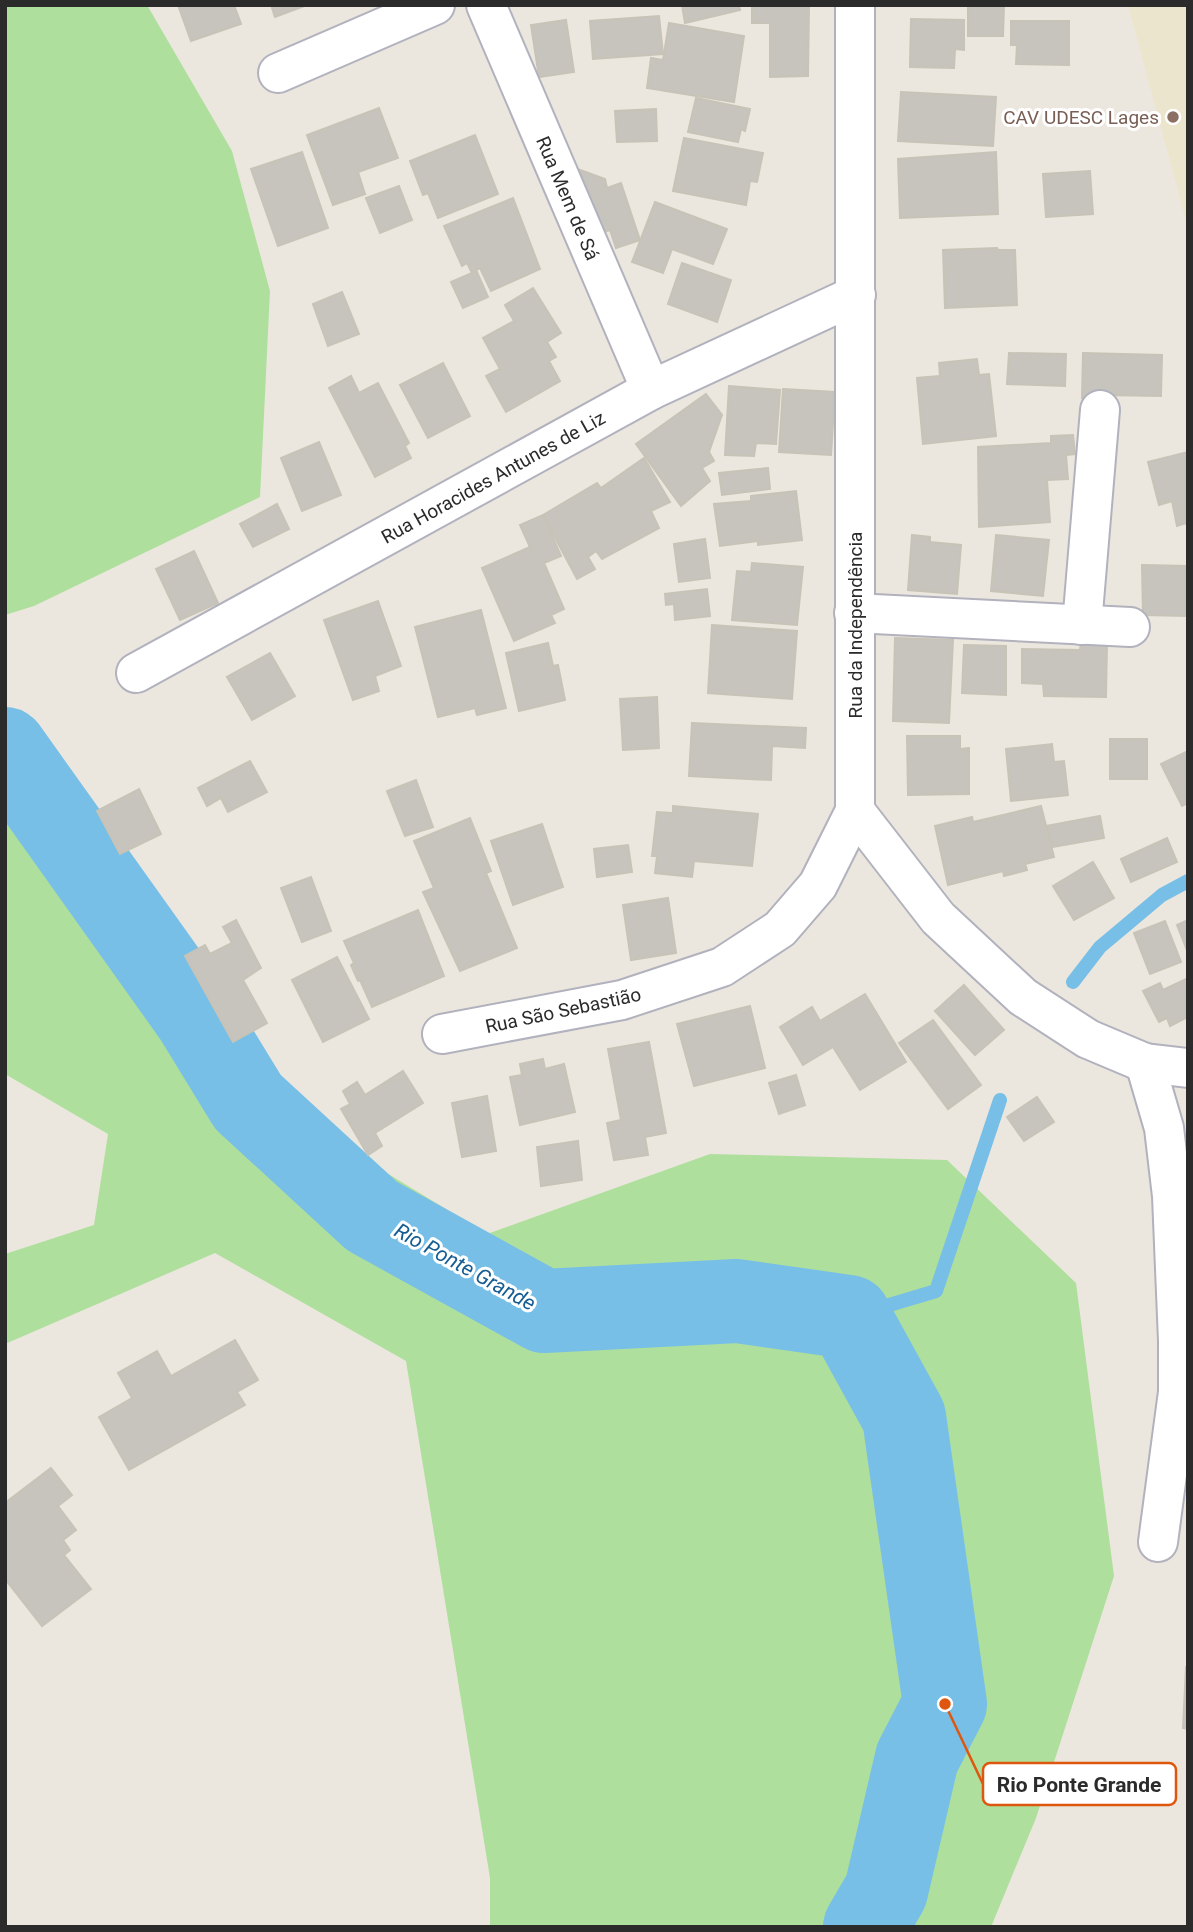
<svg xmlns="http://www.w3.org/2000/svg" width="1193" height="1932" viewBox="0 0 1193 1932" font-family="Roboto,sans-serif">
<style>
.education{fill:#ece5ce}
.green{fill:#aedf9d}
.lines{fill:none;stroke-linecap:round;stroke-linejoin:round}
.stream{stroke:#77bfe7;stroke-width:14}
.river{stroke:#77bfe7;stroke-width:84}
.building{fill:#c7c4bd;stroke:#c7c3b7;stroke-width:2}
.street-casing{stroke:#b1b2bd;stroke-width:42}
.street{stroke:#fff;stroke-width:38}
.education-dot{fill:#8d6e63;stroke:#fff;stroke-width:2.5}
.labels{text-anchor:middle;stroke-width:6;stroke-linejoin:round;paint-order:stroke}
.education-label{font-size:19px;fill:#785e54;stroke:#fff;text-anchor:end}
.street-label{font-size:19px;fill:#2b2b2b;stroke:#fff}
.water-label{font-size:21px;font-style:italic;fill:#165d93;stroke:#fff}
.leader{fill:none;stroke:#df570e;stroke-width:2.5}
.callout-dot{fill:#df570e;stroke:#fff;stroke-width:2.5}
.callout{fill:#fff;stroke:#df570e;stroke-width:2.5}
.callout-label{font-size:21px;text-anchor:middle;font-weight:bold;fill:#2b2b2b}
</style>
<rect width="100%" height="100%" fill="#ece7de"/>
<!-- education -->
<polygon class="education" points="1128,5 1188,5 1188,229"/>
<!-- green -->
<g class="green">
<polygon points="5,5 147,5 232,151 270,291 260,497 34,606 5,615"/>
<polygon points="5,704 280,1108 487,1234 710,1154 947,1160 1076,1283 1114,1576 1036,1818 991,1927 490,1927 490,1878 406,1361 215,1253 5,1344 5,1254 94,1225 108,1134 5,1074"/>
</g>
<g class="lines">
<!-- stream -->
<g class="stream">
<polyline points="1073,982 1100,947 1162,895 1188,881"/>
<polyline points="849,1317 936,1291 1000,1100"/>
</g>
<!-- river -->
<polyline class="river" points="5,749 196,1017 248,1102 372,1216 544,1311 737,1301 849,1317 904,1417 945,1704 917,1758 886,1891 865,1927"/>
</g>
<!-- building -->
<g class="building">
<polygon points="178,5 234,5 241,24 191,41"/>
<polygon points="271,5 307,5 275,17"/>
<polygon points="682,5 739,5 740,10 685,23"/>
<polygon points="752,5 809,5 808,76 770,77 770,23 752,23"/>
<polygon points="968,5 1004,5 1003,36 968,36"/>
<polygon points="659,16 663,54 593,59 590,21"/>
<polygon points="911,19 964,20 964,50 955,49 954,68 910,67"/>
<polygon points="566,20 574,72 539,77 531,25"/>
<polygon points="1011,21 1069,21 1069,65 1016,64 1017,45 1011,45"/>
<polygon points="669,23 744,36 734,102 647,88 651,58 663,60"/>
<polygon points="901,92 996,97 993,146 898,141"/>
<polygon points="696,98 750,109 745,131 741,129 738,142 688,132"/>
<polygon points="379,108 398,158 358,172 365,194 333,205 307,135"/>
<polygon points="656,109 657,141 617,142 615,111"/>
<polygon points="475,135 498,194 438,218 428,193 423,195 410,161"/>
<polygon points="684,138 763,153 757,182 750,181 746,205 673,191"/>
<polygon points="302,152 328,228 278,246 251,169"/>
<polygon points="996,152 998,214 900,218 898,159"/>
<polygon points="569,166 605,179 607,188 621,183 640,240 616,248 610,230 594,235"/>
<polygon points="1090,171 1093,214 1046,217 1043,174"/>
<polygon points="399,186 412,220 380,233 366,198"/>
<polygon points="513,198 540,269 491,291 480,268 476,270 488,297 463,308 451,282 472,273 467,263 462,266 444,226"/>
<polygon points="655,202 727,229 713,264 672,249 663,273 632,262"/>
<polygon points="997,248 998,250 1015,250 1017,305 945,308 943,250"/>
<polygon points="682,263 731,280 717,322 668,304"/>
<polygon points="533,288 561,333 547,342 556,357 549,361 560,381 506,412 486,376 500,369 483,338 514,321 505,305"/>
<polygon points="342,292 359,334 328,346 313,304"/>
<polygon points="1009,353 1066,354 1065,386 1007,384"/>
<polygon points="1083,353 1162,355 1161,396 1103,395 1104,399 1082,398"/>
<polygon points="977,359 979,375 989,374 996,436 923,444 917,378 940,376 939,363"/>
<polygon points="443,363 470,416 428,438 400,385"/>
<polygon points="351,376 359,393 378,383 409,443 405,446 411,458 375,477 329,388"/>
<polygon points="729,386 780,390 776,444 756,443 754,456 725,455"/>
<polygon points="783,389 835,392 831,455 779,452"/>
<polygon points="706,394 722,415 709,452 714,461 702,468 710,481 681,506 636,444"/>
<polygon points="1073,435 1075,454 1066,455 1068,479 1047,480 1050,522 979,527 978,447 1051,443 1051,436"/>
<polygon points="319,442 341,495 302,511 281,458"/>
<polygon points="1188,452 1188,529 1186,523 1177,526 1172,501 1159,505 1148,462"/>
<polygon points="644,458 670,502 651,511 659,528 602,559 596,551 588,557 595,569 577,579 543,515 597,483 601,488"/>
<polygon points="768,468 770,489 722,495 719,473"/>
<polygon points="796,491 802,540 758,545 758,541 720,546 714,504 751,501 751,496"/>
<polygon points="277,504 289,529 253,547 240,524"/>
<polygon points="543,515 561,556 544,563 564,609 551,615 555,623 514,641 482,568 530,547 520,525"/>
<polygon points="912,535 930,537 930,542 961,545 957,594 908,590"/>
<polygon points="996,535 1049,540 1043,596 991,591"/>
<polygon points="705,539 710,578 679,582 674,544"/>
<polygon points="194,551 218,603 180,620 156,569"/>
<polygon points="752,563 803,567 797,625 732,620 737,571 751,572"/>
<polygon points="1142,565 1188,566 1188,616 1143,615"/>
<polygon points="707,589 710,616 675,620 674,604 666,605 665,594"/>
<polygon points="378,601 401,666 375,676 379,691 353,700 324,620"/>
<polygon points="481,610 506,708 477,715 475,708 438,717 415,627"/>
<polygon points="712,625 797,631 792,699 708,693"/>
<polygon points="895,638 953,640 949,723 893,721"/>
<polygon points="1081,642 1107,643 1106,697 1044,696 1043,684 1022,683 1022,649 1080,650"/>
<polygon points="548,643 553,666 558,665 565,700 519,711 506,653"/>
<polygon points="964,645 1006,646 1006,695 962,693"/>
<polygon points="270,653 295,696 252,720 227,677"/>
<polygon points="657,697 659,748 623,750 620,699"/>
<polygon points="692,723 806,728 805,748 772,746 771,780 689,776"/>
<polygon points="907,736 960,736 960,749 969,748 969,794 908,795"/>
<rect x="1110" y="739" width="37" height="40"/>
<polygon points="1052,744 1054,762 1064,761 1068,795 1011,801 1006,749"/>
<polygon points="1188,751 1188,803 1182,806 1161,764"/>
<polygon points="250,761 267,792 228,812 221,798 207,806 198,788"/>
<polygon points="416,780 433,827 405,836 387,791"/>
<polygon points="139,789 161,834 120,854 97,811"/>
<polygon points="673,806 758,814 752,866 694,861 692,877 655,873 657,856 652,856 657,812 673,813"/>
<polygon points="1041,806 1054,857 1025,864 1027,870 1004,876 1003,871 948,885 935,826 972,817 973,822"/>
<polygon points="1100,816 1104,838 1052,847 1046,826"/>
<polygon points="470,818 491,871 486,873 517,948 460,971 423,892 434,888 414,841"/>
<polygon points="542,824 563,887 513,905 491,841"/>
<polygon points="1167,838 1177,862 1131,882 1121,859"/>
<polygon points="628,845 632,872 597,877 594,849"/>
<polygon points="1093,862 1114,898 1074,920 1053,886"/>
<polygon points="311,877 331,931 302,942 281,888"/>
<polygon points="668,898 676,953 631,960 623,905"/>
<polygon points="418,910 444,976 372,1007 360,980 358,981 351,965 354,963 344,941"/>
<polygon points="236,920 261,968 243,980 267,1023 233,1042 185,956 205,945 210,954 232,943 223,927"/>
<polygon points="1188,920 1188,953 1177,925"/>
<polygon points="1165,921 1181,962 1150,974 1134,933"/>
<polygon points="337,957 369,1019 323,1042 292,980"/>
<polygon points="1188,978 1188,1017 1170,1026 1167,1018 1159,1022 1143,991 1160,983 1163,990"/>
<polygon points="964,985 1004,1030 975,1055 935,1011"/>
<polygon points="865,994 906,1062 860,1090 833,1047 803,1065 780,1027 812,1007 820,1021"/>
<polygon points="750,1006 765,1068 694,1086 677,1024"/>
<polygon points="933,1020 981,1085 948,1109 899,1043"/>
<polygon points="649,1042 666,1133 645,1137 648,1155 614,1160 607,1123 621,1120 608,1049"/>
<polygon points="543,1059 545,1069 564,1064 575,1112 520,1125 510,1077 522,1075 520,1064"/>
<polygon points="403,1071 423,1103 375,1133 382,1146 368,1155 341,1109 350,1104 343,1091 357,1082 365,1095"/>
<polygon points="796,1075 805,1105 779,1114 769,1083"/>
<polygon points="487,1096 496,1151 462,1157 452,1103"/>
<polygon points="1037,1097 1054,1122 1024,1141 1007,1117"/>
<polygon points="578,1141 582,1180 541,1186 537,1147"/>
<polygon points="235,1340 258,1380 237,1392 245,1405 129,1470 99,1417 132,1398 118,1373 157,1351 171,1376"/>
<polygon points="51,1468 72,1495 58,1506 76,1530 63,1540 70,1550 64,1555 91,1589 42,1626 5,1579 5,1503"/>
<polygon points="1186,1667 1188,1667 1188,1729 1183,1728"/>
</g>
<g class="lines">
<!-- street casing -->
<g class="street-casing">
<g id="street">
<polyline points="486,5 651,390"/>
<polyline points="855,5 855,811 938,918 1023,997 1088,1039 1145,1063 1188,1068"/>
<polyline points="278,73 435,5"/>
<polyline points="854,613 1130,627"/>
<polyline points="1082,625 1100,410"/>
<polyline points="136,673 651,390 856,295"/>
<polyline points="442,1034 622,1000 722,967 780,929 818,885 855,811"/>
<polyline points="1145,1063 1164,1128 1172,1196 1178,1341 1178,1392 1158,1542"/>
</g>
</g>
<!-- street -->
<use href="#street" class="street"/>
</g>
<!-- markers -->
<circle class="education-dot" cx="1173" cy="117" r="7"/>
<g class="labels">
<!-- education labels -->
<g class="education-label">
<text x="1159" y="124">CAV UDESC Lages</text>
</g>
<!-- street labels -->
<g class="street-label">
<text transform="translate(568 198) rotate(67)" y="7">Rua Mem de Sá</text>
<text transform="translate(493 477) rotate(-29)" y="7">Rua Horacides Antunes de Liz</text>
<text transform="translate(855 625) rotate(-90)" y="7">Rua da Independência</text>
<text transform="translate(563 1010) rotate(-12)" y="7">Rua São Sebastião</text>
</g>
<!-- water labels -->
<g class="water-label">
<text transform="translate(465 1267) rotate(29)" y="7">Rio Ponte Grande</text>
</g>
</g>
<!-- callouts -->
<path class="leader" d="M945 1704L983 1784"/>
<circle class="callout-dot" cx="945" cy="1704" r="7"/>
<rect class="callout" x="983" y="1763" width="193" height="42" rx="7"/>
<g class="callout-label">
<text x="1079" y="1792">Rio Ponte Grande</text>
</g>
<!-- border -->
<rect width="1193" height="1932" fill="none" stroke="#2b2b2b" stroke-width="14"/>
</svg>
